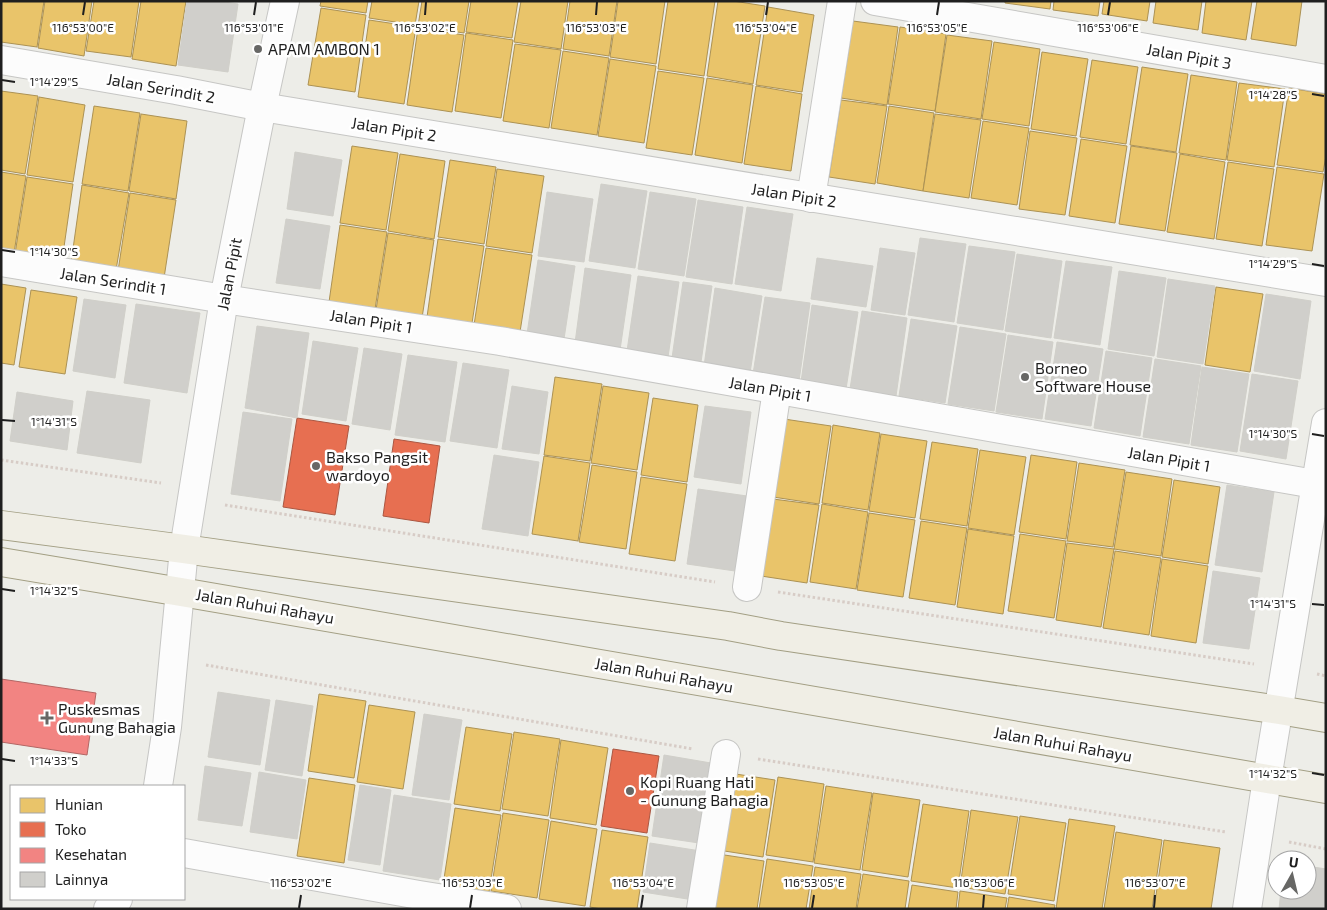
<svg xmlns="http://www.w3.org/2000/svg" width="1327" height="910" viewBox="0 0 1327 910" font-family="'Exo 2',sans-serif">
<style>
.homes{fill:#e9c46a;stroke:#ac9254}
.shops{fill:#e76f51;stroke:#ab5742}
.health{fill:#f28482;stroke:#b36664}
.building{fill:#d0cfcb;stroke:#d0cfc9}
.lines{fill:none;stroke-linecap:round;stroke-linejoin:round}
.minor-casing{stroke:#c6c6c4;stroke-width:30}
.major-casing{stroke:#a39f84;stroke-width:30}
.path{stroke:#d7ccc6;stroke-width:3;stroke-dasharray:2.5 2.5;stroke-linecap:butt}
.minor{stroke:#fcfcfc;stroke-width:28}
.major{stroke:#f0eee5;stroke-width:28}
.ticks{fill:none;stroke:#1f1f1f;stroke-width:2}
.poi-dot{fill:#676765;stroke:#fff;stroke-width:2}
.labels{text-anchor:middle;stroke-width:5;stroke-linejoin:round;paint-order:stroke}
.poi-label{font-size:16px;fill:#1f1f1f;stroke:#fff;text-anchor:start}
.street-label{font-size:16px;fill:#1f1f1f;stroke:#fff}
.ticks-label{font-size:12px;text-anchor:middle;fill:#1f1f1f;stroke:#fff;stroke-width:5;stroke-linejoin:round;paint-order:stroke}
</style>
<rect width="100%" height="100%" fill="#edede8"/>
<!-- homes -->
<g class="homes">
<polygon points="1,1 44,1 37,47 1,42"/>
<polygon points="45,1 92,1 84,56 38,48"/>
<polygon points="94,1 139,1 131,57 86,51"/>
<polygon points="141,1 186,1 176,66 132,59"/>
<polygon points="321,1 368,1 366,13 320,6"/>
<polygon points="372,1 419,1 415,25 369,18"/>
<polygon points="422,1 469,1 464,33 418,26"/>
<polygon points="471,1 518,1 512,38 466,32"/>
<polygon points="521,1 568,1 561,49 514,42"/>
<polygon points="570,1 617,1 609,56 563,49"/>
<polygon points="618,1 665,1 656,64 610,57"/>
<polygon points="668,1 715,1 704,76 658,69"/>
<polygon points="718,1 733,1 765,6 753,84 707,76"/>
<polygon points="1005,1 1051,1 1050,9 1005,3"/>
<polygon points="1054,1 1100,1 1098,16 1053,10"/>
<polygon points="1104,1 1150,1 1147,21 1102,14"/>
<polygon points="1156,1 1202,1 1198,30 1153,23"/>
<polygon points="1206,1 1252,1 1246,40 1202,33"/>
<polygon points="1257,1 1302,1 1296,46 1251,39"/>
<polygon points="768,7 814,15 802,92 756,85"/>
<polygon points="321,8 366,15 355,92 308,85"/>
<polygon points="369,20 416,27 404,104 358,97"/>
<polygon points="853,21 898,27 887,105 841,98"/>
<polygon points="900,27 946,34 935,111 888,104"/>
<polygon points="418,28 464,35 452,112 407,105"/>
<polygon points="466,33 513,40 501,118 455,111"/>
<polygon points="947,35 992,41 981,119 935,112"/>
<polygon points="994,42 1040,49 1029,126 982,119"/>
<polygon points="515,44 561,50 549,128 503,121"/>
<polygon points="563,51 609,58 597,135 551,128"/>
<polygon points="1042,52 1088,59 1076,136 1031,129"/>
<polygon points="610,59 656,66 644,143 598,136"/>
<polygon points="1092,60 1138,67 1126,144 1080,137"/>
<polygon points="1142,67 1188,74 1176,152 1130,145"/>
<polygon points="658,71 704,78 692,155 646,148"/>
<polygon points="1191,75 1237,82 1226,160 1179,153"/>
<polygon points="707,78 753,85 742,163 695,155"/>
<polygon points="1239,83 1285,89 1274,167 1227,160"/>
<polygon points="756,86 802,94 791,171 744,164"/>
<polygon points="1289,88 1326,94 1326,156 1323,172 1277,165"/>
<polygon points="1,91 38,96 25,174 1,170"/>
<polygon points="39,97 85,105 73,182 27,175"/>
<polygon points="841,100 887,106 875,184 829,177"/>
<polygon points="94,106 140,113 128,191 82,184"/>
<polygon points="889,106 934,113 923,191 877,183"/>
<polygon points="141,114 187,121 176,199 129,191"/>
<polygon points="935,114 981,120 969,198 923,191"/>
<polygon points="983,121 1029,128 1017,205 971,198"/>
<polygon points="1030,131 1077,138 1065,215 1019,209"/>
<polygon points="1081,139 1127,146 1115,223 1069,216"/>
<polygon points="352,146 398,153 386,230 340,223"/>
<polygon points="1131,146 1177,153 1165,231 1119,224"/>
<polygon points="400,154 445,161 434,239 388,231"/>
<polygon points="1180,154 1225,162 1214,239 1167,232"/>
<polygon points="450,160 496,167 484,244 438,237"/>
<polygon points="1228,162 1274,169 1262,246 1216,239"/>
<polygon points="1277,167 1324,174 1312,251 1266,245"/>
<polygon points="497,169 544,176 532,253 486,246"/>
<polygon points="1,172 26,176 14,253 1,251"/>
<polygon points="27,177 73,184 62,261 15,254"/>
<polygon points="82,185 129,193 116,270 71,263"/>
<polygon points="130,193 176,200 164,278 118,271"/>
<polygon points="340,225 387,232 375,309 329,302"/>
<polygon points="388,233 434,240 422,318 376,310"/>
<polygon points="438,239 484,246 472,323 427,317"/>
<polygon points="486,248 532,255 520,332 474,325"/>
<polygon points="1,284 26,288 14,365 1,363"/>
<polygon points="1216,287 1263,294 1250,372 1205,365"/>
<polygon points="31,290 77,297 65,374 19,367"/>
<polygon points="555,377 602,384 590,461 544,455"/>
<polygon points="603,386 649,393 637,470 591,463"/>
<polygon points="653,398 698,405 687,482 641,475"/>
<polygon points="784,419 831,426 819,504 773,497"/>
<polygon points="833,425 880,433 868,510 822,503"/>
<polygon points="881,434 927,441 915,518 869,511"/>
<polygon points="932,442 978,449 967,526 920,519"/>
<polygon points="980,450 1026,457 1014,535 968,528"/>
<polygon points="1031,455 1077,462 1066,539 1019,532"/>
<polygon points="544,456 590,463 578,541 532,534"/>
<polygon points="1079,463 1125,470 1113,547 1067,541"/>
<polygon points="592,465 637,472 626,549 579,542"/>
<polygon points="1126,472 1172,479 1161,556 1114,549"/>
<polygon points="641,477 687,484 675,561 629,554"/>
<polygon points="1174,480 1220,487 1208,564 1162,557"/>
<polygon points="773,499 819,505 807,583 761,576"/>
<polygon points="822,504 868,512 856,589 810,582"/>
<polygon points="869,513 915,520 903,597 857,590"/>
<polygon points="921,521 967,528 955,605 909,598"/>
<polygon points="968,529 1014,536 1003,614 957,607"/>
<polygon points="1020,534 1066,541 1054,618 1008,611"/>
<polygon points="1067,543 1114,549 1101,627 1056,620"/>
<polygon points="1115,551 1161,558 1149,635 1103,628"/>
<polygon points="1162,559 1208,566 1196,643 1151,636"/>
<polygon points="319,694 366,701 354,778 308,771"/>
<polygon points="369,705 415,712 403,789 357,782"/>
<polygon points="466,727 512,734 500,811 454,804"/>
<polygon points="514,732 560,739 548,816 502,809"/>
<polygon points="561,740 608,748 596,825 550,818"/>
<polygon points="729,773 775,780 763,857 718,850"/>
<polygon points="778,777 824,784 813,862 766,855"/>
<polygon points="309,778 355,785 344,863 297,856"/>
<polygon points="826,786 872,793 860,870 814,863"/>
<polygon points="873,793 920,800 908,877 862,870"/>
<polygon points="923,804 969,811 958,888 911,881"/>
<polygon points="455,808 501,815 489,892 443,885"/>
<polygon points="971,810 1018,817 1005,894 960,887"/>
<polygon points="503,813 549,820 537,898 491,891"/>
<polygon points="1020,816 1066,823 1054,901 1008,894"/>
<polygon points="1069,819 1115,826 1102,909 1056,909"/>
<polygon points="551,821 597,829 585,906 539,899"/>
<polygon points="602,830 648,837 637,909 601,909 590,907"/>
<polygon points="1116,832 1162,840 1152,909 1104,909"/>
<polygon points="1164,840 1220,848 1211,909 1154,909"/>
<polygon points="718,854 764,861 757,909 710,909"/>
<polygon points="767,859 813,866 806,909 759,909"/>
<polygon points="815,867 861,874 856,909 809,909"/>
<polygon points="863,874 909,881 905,909 857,909"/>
<polygon points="912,885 958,892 956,909 908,909"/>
<polygon points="960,891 1007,898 1005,909 958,909"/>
<polygon points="1009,897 1055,905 1054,909 1007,909"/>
</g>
<!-- shops -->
<g class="shops">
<polygon points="297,418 349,426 335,515 283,507"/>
<polygon points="394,439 440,446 429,523 383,516"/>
<polygon points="613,749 659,756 647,833 601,826"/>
</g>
<!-- health -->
<polygon class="health" points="1,679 96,693 87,755 1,742"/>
<!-- building -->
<g class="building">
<polygon points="187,1 217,1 238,4 228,72 178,65"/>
<polygon points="295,152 342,160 333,216 287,209"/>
<polygon points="601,184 647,191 635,268 589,261"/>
<polygon points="547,192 593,199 584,262 538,256"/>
<polygon points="650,192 696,199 684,276 638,269"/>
<polygon points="698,200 743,207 732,284 686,277"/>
<polygon points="747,207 793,214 781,291 735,284"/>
<polygon points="286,219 330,226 320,289 276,283"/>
<polygon points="920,238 966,244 954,322 908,315"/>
<polygon points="969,246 1015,252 1003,330 957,323"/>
<polygon points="880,248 915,253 905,315 871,310"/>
<polygon points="1017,254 1062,261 1051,338 1005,331"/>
<polygon points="817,258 873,266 866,307 811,299"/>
<polygon points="538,260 575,266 564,339 527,334"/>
<polygon points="1066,261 1112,267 1100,345 1054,338"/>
<polygon points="585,268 631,275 620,350 575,343"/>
<polygon points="1119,271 1166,278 1154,356 1108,349"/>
<polygon points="638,276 679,282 668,357 627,351"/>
<polygon points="1168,279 1215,286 1203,364 1157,357"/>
<polygon points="683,282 712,286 701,362 672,358"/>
<polygon points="715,288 762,296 750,373 704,366"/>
<polygon points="1266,294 1311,301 1300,379 1254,371"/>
<polygon points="765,297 810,303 799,381 753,374"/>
<polygon points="84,299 126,305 115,378 73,371"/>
<polygon points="136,304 200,313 187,393 124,383"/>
<polygon points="812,305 858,312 846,389 801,382"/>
<polygon points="862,311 907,318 896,396 850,389"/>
<polygon points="911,319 957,326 945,403 899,396"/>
<polygon points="257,326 309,333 297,418 245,408"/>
<polygon points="960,327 1006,334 994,411 948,404"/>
<polygon points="1008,335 1053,342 1042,419 996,412"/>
<polygon points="313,341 358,348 346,421 302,414"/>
<polygon points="1057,342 1103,349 1091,426 1045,419"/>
<polygon points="364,348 402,354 390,430 352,424"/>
<polygon points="1106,351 1152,358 1140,436 1094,428"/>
<polygon points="408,355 457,362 445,442 395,435"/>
<polygon points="1155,359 1201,366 1189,444 1143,437"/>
<polygon points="463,363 509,370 497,448 450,441"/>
<polygon points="1202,367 1249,374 1237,452 1191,445"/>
<polygon points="1252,374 1298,381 1286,459 1240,451"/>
<polygon points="512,386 548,392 539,454 502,449"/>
<polygon points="87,391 150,400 141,463 77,453"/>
<polygon points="17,392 73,401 67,450 10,441"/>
<polygon points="705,406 751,412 741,484 694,477"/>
<polygon points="243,412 292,419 280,501 231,494"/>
<polygon points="494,455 539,462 528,536 482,529"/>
<polygon points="1227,485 1274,492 1262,572 1215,565"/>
<polygon points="698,489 747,496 735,571 687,564"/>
<polygon points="1213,571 1260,578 1249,649 1203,643"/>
<polygon points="218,692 270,700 260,765 208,757"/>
<polygon points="276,700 313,706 302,776 265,770"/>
<polygon points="424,714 462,720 449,800 412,795"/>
<polygon points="664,755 711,763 699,843 652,836"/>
<polygon points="205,766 251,773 242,826 198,820"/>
<polygon points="259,772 306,780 297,839 250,832"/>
<polygon points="360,785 391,790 380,865 348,860"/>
<polygon points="394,795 451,804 440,880 383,871"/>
<polygon points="650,843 707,852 700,901 643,892"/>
<polygon points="1307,866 1326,869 1326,909 1279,909 1281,890 1307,890"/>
</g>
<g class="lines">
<!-- minor casing -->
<g class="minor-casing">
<g id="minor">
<polyline points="875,1 1326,79"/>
<polyline points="1,60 176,90 262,107 1326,282"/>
<polyline points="811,198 842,1"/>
<polyline points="1,262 224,299 500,341 1326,486"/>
<polyline points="747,587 777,390"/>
<polyline points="158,786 167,727 184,549 224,299 262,107 285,1"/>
<polyline points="184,853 419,895 507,909"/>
<polyline points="108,909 115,904 118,899"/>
<polyline points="701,909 726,754"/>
<polyline points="1247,909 1267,779 1326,423"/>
</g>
</g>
<!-- major casing -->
<g class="major-casing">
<g id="major">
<polyline points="1,525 184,549 728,626 781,636 1279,710 1326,718"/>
<polyline points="1,562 181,592 1326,789"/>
</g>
</g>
<!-- path -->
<g class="path">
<polyline points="1,460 161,483"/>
<polyline points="225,505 715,582"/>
<polyline points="778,592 1254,664"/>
<polyline points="206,665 693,749"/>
<polyline points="1317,674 1326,676"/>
<polyline points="758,759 1226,832"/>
<polyline points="1289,842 1326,849"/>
</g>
<!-- minor -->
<use href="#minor" class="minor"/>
<!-- major -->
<use href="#major" class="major"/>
</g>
<!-- ticks -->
<path class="ticks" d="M83 15 85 2M254 15 256 2M425 15 426 2M596 15 597 2M766 15 768 2M937 15 939 2M1108 15 1110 2M2 80 15 82M1312 94 1324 96M2 250 15 252M1312 264 1324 266M2 420 15 421M1312 434 1324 436M2 589 15 591M1312 604 1324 605M2 759 15 761M1312 773 1324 775M299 908 301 895M470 908 472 895M641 908 643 895M812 908 814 895M983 908 984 895M1154 908 1155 895"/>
<!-- markers -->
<g class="poi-dot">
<circle cx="258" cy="49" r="5"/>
<circle cx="1025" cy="377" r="5"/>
<circle cx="316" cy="466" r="5"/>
<path d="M44.5 710.5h5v5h5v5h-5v5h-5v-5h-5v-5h5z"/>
<circle cx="630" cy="791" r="5"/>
</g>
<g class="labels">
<!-- poi labels -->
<g class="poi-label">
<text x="268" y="55">APAM AMBON 1</text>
<text x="1035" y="374">Borneo<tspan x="1035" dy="18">Software House</tspan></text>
<text x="326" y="463">Bakso Pangsit<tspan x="326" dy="18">wardoyo</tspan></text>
<text x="58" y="715">Puskesmas<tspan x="58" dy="18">Gunung Bahagia</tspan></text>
<text x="640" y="788">Kopi Ruang Hati<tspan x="640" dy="18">- Gunung Bahagia</tspan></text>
</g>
<!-- street labels -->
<g class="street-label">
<text transform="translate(1189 56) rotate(10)" y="6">Jalan Pipit 3</text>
<text transform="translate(161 88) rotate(10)" y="6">Jalan Serindit 2</text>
<text transform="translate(394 129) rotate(9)" y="6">Jalan Pipit 2</text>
<text transform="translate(794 195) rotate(9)" y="6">Jalan Pipit 2</text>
<text transform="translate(229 274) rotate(-79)" y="6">Jalan Pipit</text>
<text transform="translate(113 281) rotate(9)" y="6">Jalan Serindit 1</text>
<text transform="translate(371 321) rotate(9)" y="6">Jalan Pipit 1</text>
<text transform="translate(770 389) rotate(10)" y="6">Jalan Pipit 1</text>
<text transform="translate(1169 459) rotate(10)" y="6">Jalan Pipit 1</text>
<text transform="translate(265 606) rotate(10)" y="6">Jalan Ruhui Rahayu</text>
<text transform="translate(664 675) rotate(10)" y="6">Jalan Ruhui Rahayu</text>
<text transform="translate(1063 744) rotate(10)" y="6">Jalan Ruhui Rahayu</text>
</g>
</g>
<g class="ticks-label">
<text x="83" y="32">116°53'00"E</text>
<text x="254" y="32">116°53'01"E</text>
<text x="425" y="32">116°53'02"E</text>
<text x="596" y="32">116°53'03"E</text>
<text x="766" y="32">116°53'04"E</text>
<text x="937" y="32">116°53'05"E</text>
<text x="1108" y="32">116°53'06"E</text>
<text x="54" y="86">1°14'29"S</text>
<text x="1273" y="99">1°14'28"S</text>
<text x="54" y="256">1°14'30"S</text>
<text x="1273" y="268">1°14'29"S</text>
<text x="54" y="426">1°14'31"S</text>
<text x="1273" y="438">1°14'30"S</text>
<text x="54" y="595">1°14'32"S</text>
<text x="1273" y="608">1°14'31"S</text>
<text x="54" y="765">1°14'33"S</text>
<text x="1273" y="778">1°14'32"S</text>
<text x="301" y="887">116°53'02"E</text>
<text x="472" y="887">116°53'03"E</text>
<text x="643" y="887">116°53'04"E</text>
<text x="814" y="887">116°53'05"E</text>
<text x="984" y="887">116°53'06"E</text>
<text x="1155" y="887">116°53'07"E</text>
</g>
<!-- border -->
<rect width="1327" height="910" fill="none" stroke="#1f1f1f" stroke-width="5"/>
<!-- legend -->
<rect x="10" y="785" width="175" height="115" fill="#ffffff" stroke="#a5a5a5"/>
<rect x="20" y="798" width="25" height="15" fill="#e9c46a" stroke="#a5a5a5"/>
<text x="55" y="810" font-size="15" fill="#1f1f1f">Hunian</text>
<rect x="20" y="822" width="25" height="15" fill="#e76f51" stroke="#a5a5a5"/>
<text x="55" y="835" font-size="15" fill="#1f1f1f">Toko</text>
<rect x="20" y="848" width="25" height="15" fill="#f28482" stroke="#a5a5a5"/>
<text x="55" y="860" font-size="15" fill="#1f1f1f">Kesehatan</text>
<rect x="20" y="872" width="25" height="15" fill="#d0cfcb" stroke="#a5a5a5"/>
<text x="55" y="885" font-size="15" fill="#1f1f1f">Lainnya</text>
<!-- north arrow -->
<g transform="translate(1292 875) rotate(8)"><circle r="24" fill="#ffffff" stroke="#a5a5a5"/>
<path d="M0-4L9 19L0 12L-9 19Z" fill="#676765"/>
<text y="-8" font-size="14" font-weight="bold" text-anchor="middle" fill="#1f1f1f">U</text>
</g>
</svg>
